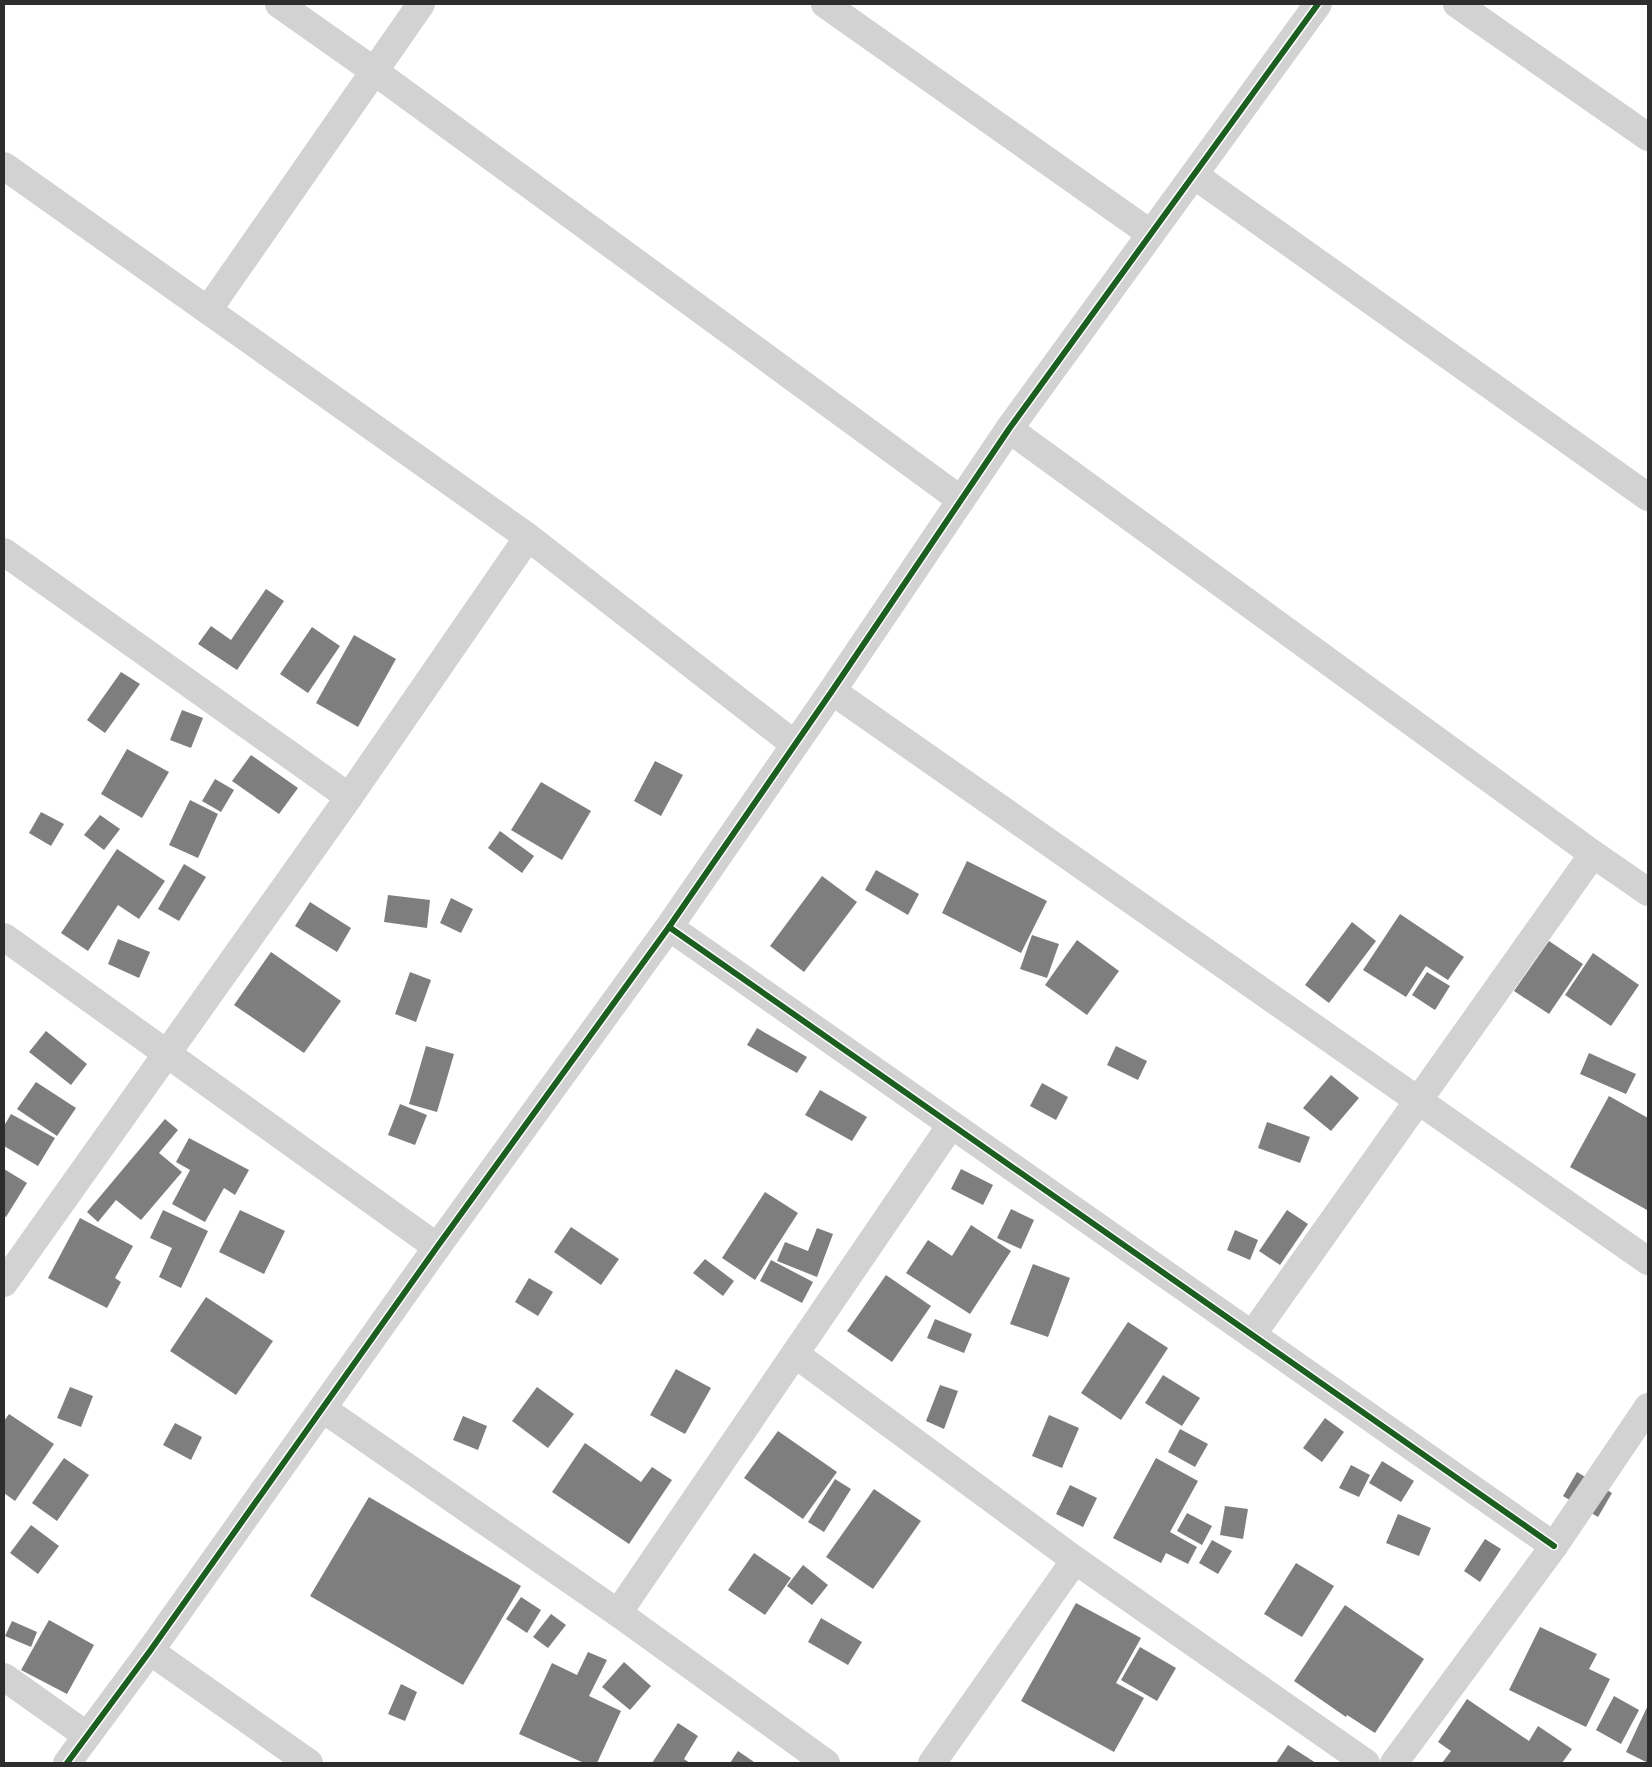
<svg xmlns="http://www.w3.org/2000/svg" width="1652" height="1767" viewBox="0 0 1652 1767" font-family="Raleway,sans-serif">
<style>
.building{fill:#7e7e7e}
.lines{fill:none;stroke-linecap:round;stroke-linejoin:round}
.minor{stroke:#d2d2d2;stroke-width:28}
.tertiary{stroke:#d2d2d2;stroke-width:28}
.cycleway-casing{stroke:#fff;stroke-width:9}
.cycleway{stroke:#1b5e20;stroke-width:6}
</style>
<rect width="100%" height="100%" fill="#fff"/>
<!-- building -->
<g class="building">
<polygon points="266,589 284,601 237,670 198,644 211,626 231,640"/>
<polygon points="312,627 340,646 308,693 280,674"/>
<polygon points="354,635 396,659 358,727 316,703"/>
<polygon points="121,672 140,684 105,733 87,720"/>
<polygon points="182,710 203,718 191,748 170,740"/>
<polygon points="127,749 169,772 142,818 101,794"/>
<polygon points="251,755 298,788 279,814 232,781"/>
<polygon points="655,761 683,775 661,816 634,801"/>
<polygon points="215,779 234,790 221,812 202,801"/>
<polygon points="541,782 591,811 562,860 511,830"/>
<polygon points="190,800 218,814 198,858 169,845"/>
<polygon points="41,812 64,824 51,846 29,833"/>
<polygon points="100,815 120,829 104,850 84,835"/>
<polygon points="500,831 534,856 522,873 488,848"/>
<polygon points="117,849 165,881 139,919 118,905 88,951 61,933"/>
<polygon points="967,861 1047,901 1021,953 942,913"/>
<polygon points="184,864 206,877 179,921 158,909"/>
<polygon points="876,870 919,894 908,915 865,890"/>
<polygon points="822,876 857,902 804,972 770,946"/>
<polygon points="388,895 430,900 427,928 384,922"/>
<polygon points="451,898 473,909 461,933 440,923"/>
<polygon points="310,902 351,928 337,952 295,926"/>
<polygon points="1400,914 1464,957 1448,980 1426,966 1406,997 1363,970"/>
<polygon points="1352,922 1376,941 1329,1003 1305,985"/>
<polygon points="1032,935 1059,944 1047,978 1020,969"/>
<polygon points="118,939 150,952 139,978 108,964"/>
<polygon points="1077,940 1119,971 1087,1015 1045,985"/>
<polygon points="1549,941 1583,964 1549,1014 1514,991"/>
<polygon points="271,952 341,1001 304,1053 234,1005"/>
<polygon points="1593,953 1639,985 1611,1026 1565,995"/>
<polygon points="410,972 431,980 416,1022 395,1014"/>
<polygon points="1427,972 1450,986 1435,1010 1412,995"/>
<polygon points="757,1028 807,1057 797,1073 747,1045"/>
<polygon points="46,1031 87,1064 71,1085 29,1052"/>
<polygon points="426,1046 454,1054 437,1112 409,1104"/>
<polygon points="1116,1046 1147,1061 1138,1080 1107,1065"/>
<polygon points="1589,1053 1636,1074 1626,1094 1580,1074"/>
<polygon points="1331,1075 1359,1098 1331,1131 1303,1108"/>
<polygon points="36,1082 76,1108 57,1136 17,1109"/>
<polygon points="1042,1083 1068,1097 1056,1120 1030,1106"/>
<polygon points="820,1090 867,1117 852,1141 805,1115"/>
<polygon points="1609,1096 1648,1118 1647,1210 1570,1167"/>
<polygon points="400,1104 427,1115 415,1145 388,1135"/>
<polygon points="11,1114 55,1138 38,1166 4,1146 4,1126"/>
<polygon points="165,1119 178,1130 159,1153 182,1172 141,1220 116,1200 98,1222 87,1212"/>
<polygon points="1267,1122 1310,1137 1300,1163 1258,1148"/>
<polygon points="189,1138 249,1170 235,1195 224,1188 205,1222 172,1204 190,1170 176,1162"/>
<polygon points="4,1169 27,1183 6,1217 4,1216"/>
<polygon points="961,1169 993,1185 983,1205 951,1189"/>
<polygon points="765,1192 798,1213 755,1280 722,1258"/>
<polygon points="1011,1209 1034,1220 1021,1249 997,1238"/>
<polygon points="163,1210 208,1231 181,1288 159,1277 172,1248 150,1238"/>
<polygon points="240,1210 285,1231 264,1274 219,1252"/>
<polygon points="1287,1210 1308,1224 1280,1265 1259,1251"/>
<polygon points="80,1218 133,1246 115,1278 121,1282 107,1308 48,1278"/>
<polygon points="971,1225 1011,1251 970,1314 906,1273 928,1240 952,1256"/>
<polygon points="571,1227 619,1259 601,1285 554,1252"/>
<polygon points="817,1228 833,1234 817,1277 777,1261 785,1242 808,1251"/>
<polygon points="1235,1230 1258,1240 1250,1260 1227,1250"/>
<polygon points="705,1259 734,1281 723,1296 693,1273"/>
<polygon points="771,1260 813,1282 802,1303 760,1281"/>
<polygon points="1033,1264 1070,1278 1048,1337 1010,1324"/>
<polygon points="886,1275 931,1306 892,1362 847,1331"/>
<polygon points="529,1278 553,1292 538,1316 515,1302"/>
<polygon points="206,1297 273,1341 236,1395 170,1351"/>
<polygon points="935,1319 972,1334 964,1353 927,1338"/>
<polygon points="1128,1322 1168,1348 1121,1420 1081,1393"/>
<polygon points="676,1369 711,1388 685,1434 650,1415"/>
<polygon points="1163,1375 1200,1398 1182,1426 1145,1403"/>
<polygon points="940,1385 958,1391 944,1429 926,1421"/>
<polygon points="70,1387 93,1396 81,1427 57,1418"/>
<polygon points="537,1387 574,1414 548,1448 512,1421"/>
<polygon points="9,1414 54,1444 15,1501 4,1493 4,1421"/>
<polygon points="1049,1415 1079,1428 1062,1468 1032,1456"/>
<polygon points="463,1416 487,1426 478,1450 453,1440"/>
<polygon points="1325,1418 1344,1432 1322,1462 1303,1448"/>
<polygon points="175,1423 202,1437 191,1460 163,1445"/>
<polygon points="1180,1429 1208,1444 1195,1467 1168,1452"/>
<polygon points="778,1431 837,1472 803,1519 744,1478"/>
<polygon points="585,1443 641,1482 652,1467 672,1480 629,1544 552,1492"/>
<polygon points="64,1458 89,1475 57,1521 32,1503"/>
<polygon points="1156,1458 1198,1481 1170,1532 1197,1547 1188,1564 1166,1553 1161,1563 1113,1538"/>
<polygon points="1382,1461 1414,1481 1401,1502 1369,1483"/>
<polygon points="1351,1465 1370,1475 1359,1497 1339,1488"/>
<polygon points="1577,1472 1612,1493 1598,1517 1563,1496"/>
<polygon points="835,1479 851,1489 824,1532 808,1522"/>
<polygon points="1070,1485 1097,1498 1083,1527 1056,1514"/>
<polygon points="874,1489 921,1521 873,1589 826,1557"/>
<polygon points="369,1497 521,1586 463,1685 310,1596"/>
<polygon points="1225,1506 1248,1509 1243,1539 1220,1535"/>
<polygon points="1187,1513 1212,1526 1202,1545 1177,1531"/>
<polygon points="1398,1514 1431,1528 1419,1556 1386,1543"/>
<polygon points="31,1525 59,1546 38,1574 10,1553"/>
<polygon points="1485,1539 1501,1549 1480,1582 1464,1571"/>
<polygon points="1212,1540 1232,1551 1218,1574 1199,1563"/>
<polygon points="754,1553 791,1578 765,1615 728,1590"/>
<polygon points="1296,1563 1334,1586 1302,1637 1264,1614"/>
<polygon points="803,1565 828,1585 812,1605 787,1586"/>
<polygon points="521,1597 541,1610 527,1633 506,1619"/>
<polygon points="1076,1603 1141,1638 1116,1683 1144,1698 1114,1752 1021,1701"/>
<polygon points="1345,1605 1424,1659 1375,1733 1347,1715 1346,1717 1294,1681"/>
<polygon points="551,1614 566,1625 548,1648 533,1637"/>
<polygon points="821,1618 862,1642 848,1665 808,1642"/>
<polygon points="49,1620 94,1645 67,1694 21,1670"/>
<polygon points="12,1621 37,1632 31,1647 5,1636"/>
<polygon points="1540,1627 1597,1654 1589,1669 1610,1679 1586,1727 1509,1690"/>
<polygon points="1140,1647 1176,1668 1157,1701 1121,1680"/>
<polygon points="588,1652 607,1660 589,1696 621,1711 597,1763 584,1763 519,1734 552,1663 577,1675"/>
<polygon points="624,1662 651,1686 630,1710 602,1687"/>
<polygon points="401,1684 417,1692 405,1721 388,1714"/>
<polygon points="1614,1696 1639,1710 1621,1744 1596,1730"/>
<polygon points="1467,1699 1529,1741 1538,1726 1572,1749 1562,1763 1442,1763 1451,1751 1438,1742"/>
<polygon points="1648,1705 1648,1763 1626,1752"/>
<polygon points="678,1723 698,1736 684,1759 690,1763 652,1763"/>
<polygon points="1288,1745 1316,1763 1276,1763"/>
<polygon points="738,1751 754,1762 753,1763 730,1763"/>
</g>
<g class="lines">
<!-- minor -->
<g class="minor">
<polyline points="279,4 374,71 961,500"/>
<polyline points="825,4 1151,234"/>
<polyline points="1457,4 1648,137"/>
<polyline points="4,166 528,537 794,744"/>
<polyline points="1194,175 1648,497"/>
<polyline points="208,310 421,4"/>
<polyline points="1009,429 1593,854 1648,892"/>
<polyline points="4,552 349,797"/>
<polyline points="832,691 1648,1261"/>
<polyline points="669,927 1554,1546"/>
<polyline points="4,937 437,1247"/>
<polyline points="4,1283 349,797 528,537"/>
<polyline points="1252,1335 1593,854"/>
<polyline points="795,1354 1075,1560 1366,1763"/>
<polyline points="323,1409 618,1613 826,1763"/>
<polyline points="618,1613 951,1125"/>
<polyline points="150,1651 309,1763"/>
<polyline points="4,1677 86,1735"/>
<polyline points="932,1763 1075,1560"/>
<polyline points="1394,1763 1554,1546 1648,1407"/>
</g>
<!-- tertiary -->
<polyline class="tertiary" points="67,1763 150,1651 437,1247 669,927 832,691 1009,429 1318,4"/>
<!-- cycleway casing -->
<g class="cycleway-casing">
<g id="cycleway">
<polyline points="669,927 1554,1546"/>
<polyline points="67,1763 150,1651 437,1247 669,927 832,691 1009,429 1318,4"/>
</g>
</g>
<!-- cycleway -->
<use href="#cycleway" class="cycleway"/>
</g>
<!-- border -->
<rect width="1652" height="1767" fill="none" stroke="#2d2d2d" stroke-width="10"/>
</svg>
